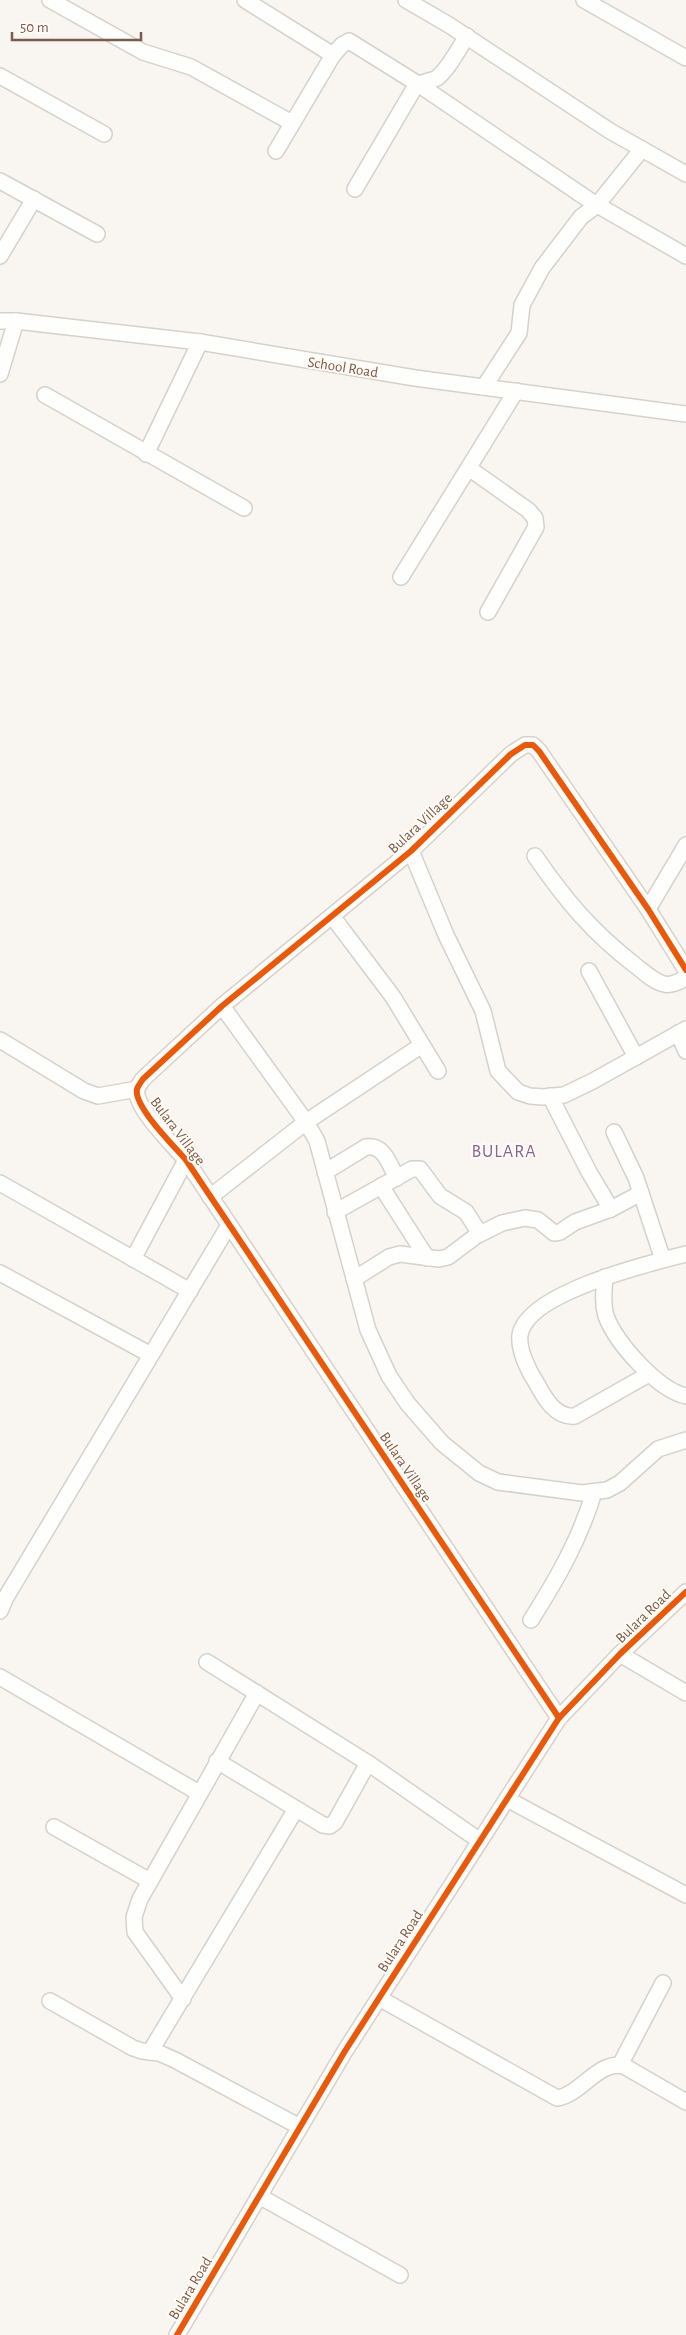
<svg xmlns="http://www.w3.org/2000/svg" width="686" height="2335" viewBox="0 0 686 2335" font-family="'Alegreya Sans',sans-serif">
<style>
.lines{fill:none;stroke-linecap:round;stroke-linejoin:round}
.street-casing{stroke:#d7d1cb;stroke-width:18}
.street{stroke:#fefefd;stroke-width:15}
.cycleway-casing{stroke:#fffaf3;stroke-width:9}
.cycleway{stroke:#e8590c;stroke-width:6}
.labels{text-anchor:middle;stroke-width:4;stroke-linejoin:round;paint-order:stroke}
.street-label{font-size:15px;fill:#7a5c4d;stroke:#fffaf3}
.quarter-label{font-size:18px;letter-spacing:1px;fill:#846695;stroke:#fffaf3}
</style>
<rect width="100%" height="100%" fill="#f9f5f0"/>
<g class="lines">
<!-- street casing -->
<g class="street-casing">
<g id="street">
<polyline points="50,0 143,52 191,67 292,123"/>
<polyline points="245,0 333,55"/>
<polyline points="406,0 449,25 610,131 686,174"/>
<polyline points="584,0 686,58"/>
<polyline points="0,76 104,134"/>
<polyline points="276,151 333,55 342,45 349,41 418,84 592,202 686,256"/>
<polyline points="0,181 97,234"/>
<path d="M355 189 415 87C421 81 430 82 437 78 449 68 458 50 467 36"/>
<polyline points="0,256 34,199"/>
<polyline points="0,321 16,321 200,342 415,378 686,414"/>
<polyline points="0,374 16,321"/>
<polyline points="484,387 519,333 522,305 542,268 581,217 597,205 642,149"/>
<polyline points="45,395 244,508"/>
<polyline points="146,454 200,342"/>
<polyline points="470,469 528,510 535,518 536,527 488,612"/>
<polyline points="401,577 516,391"/>
<polyline points="411,851 446,935 483,1011 498,1071 518,1092 530,1096 543,1097 564,1095 593,1081 686,1029"/>
<path d="M535 856C566 901 592 932 636 966 644 972 654 982 664 984 671 986 680 981 686 978"/>
<polyline points="648,909 686,845"/>
<polyline points="332,916 393,997 438,1071"/>
<polyline points="589,971 636,1057"/>
<polyline points="222,1006 306,1122 317,1141 368,1330 389,1376 408,1404 442,1443 479,1473 498,1482 582,1493 607,1490 620,1483 658,1449 686,1440"/>
<polyline points="678,1033 686,1051"/>
<polyline points="0,1040 84,1091 98,1096 137,1089"/>
<polyline points="550,1096 589,1172 611,1209"/>
<polyline points="614,1132 636,1178 663,1260"/>
<path d="M325 1172 366 1147C384 1144 389 1164 397 1178"/>
<polyline points="0,1183 190,1291"/>
<polyline points="381,1186 427,1258"/>
<polyline points="210,1197 306,1122 422,1045"/>
<polyline points="335,1212 412,1169 420,1169 440,1196 466,1212 480,1234"/>
<polyline points="133,1259 186,1160"/>
<polyline points="0,1273 151,1355"/>
<path d="M605 1277C604 1290 602 1303 606 1316 616 1343 658 1390 686 1396"/>
<polyline points="354,1279 389,1257 400,1254 439,1259 448,1257 476,1236 502,1223 525,1218 538,1220 554,1233 560,1232 575,1222 611,1209 641,1193"/>
<path d="M649 1374 575 1416C556 1418 545 1399 537 1384 529 1372 518 1350 520 1335 527 1293 650 1263 686 1254"/>
<polyline points="0,1611 5,1599 229,1225"/>
<path d="M531 1620C557 1579 580 1539 594 1492"/>
<polyline points="620,1654 686,1693"/>
<polyline points="207,1662 368,1763 480,1841"/>
<polyline points="0,1677 199,1793"/>
<path d="M559 1718 186 1160C175 1147 133 1106 137 1089 138 1086 141 1082 143 1079L222 1006 411 851 511 754 525 745H533L539 751 648 909 686 970"/>
<polyline points="217,1761 323,1825 330,1826 335,1822 368,1763"/>
<polyline points="507,1799 686,1895"/>
<polyline points="54,1827 150,1881"/>
<path d="M379 1998 557 2098C582 2094 598 2060 624 2066L686 2102"/>
<polyline points="183,1999 135,1932 134,1917 140,1899 257,1693"/>
<polyline points="50,2001 133,2048 142,2051 159,2053 175,2060 300,2127"/>
<polyline points="150,2052 296,1809"/>
<polyline points="620,2065 663,1983"/>
<polyline points="259,2196 400,2275"/>
<polyline points="177,2335 345,2051 559,1718 620,1654 686,1592"/>
</g>
</g>
<!-- street -->
<use href="#street" class="street"/>
<!-- cycleway casing -->
<g class="cycleway-casing">
<g id="cycleway">
<path d="M559 1718 186 1160C175 1147 133 1106 137 1089 138 1086 141 1082 143 1079L222 1006 411 851 511 754 525 745H533L539 751 648 909 686 970"/>
<polyline points="177,2335 345,2051 559,1718 620,1654 686,1592"/>
</g>
</g>
<!-- cycleway -->
<use href="#cycleway" class="cycleway"/>
</g>
<g class="labels">
<!-- street labels -->
<g class="street-label">
<text transform="translate(343 367) rotate(9)" y="5">School Road</text>
<text transform="translate(420 823) rotate(-43)" y="5">Bulara Village</text>
<text transform="translate(178 1131) rotate(53)" y="5">Bulara Village</text>
<text transform="translate(406 1467) rotate(56)" y="5">Bulara Village</text>
<text transform="translate(643 1616) rotate(-44)" y="5">Bulara Road</text>
<text transform="translate(400 1941) rotate(-57)" y="5">Bulara Road</text>
<text transform="translate(190 2288) rotate(-59)" y="5">Bulara Road</text>
</g>
<!-- quarter labels -->
<g class="quarter-label">
<text x="504" y="1157">BULARA</text>
</g>
</g>
<!-- scale -->
<path d="M12 32v8h129v-8" fill="none" stroke="#7a5c4d" stroke-width="2.5"/>
<text x="20" y="32" font-size="15" fill="#7a5c4d" stroke="#fffaf3" stroke-width="4" paint-order="stroke">50 m</text>
</svg>
